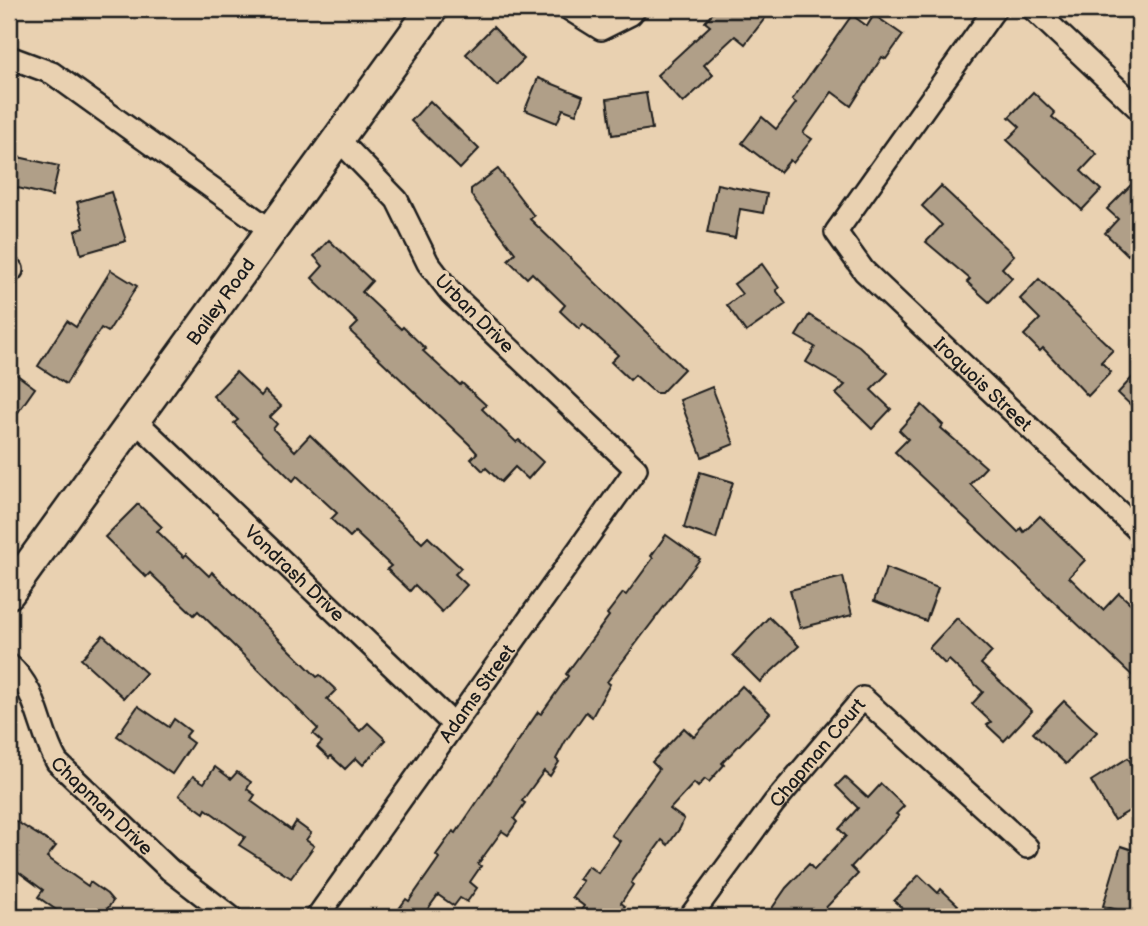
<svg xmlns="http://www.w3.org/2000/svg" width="1148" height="926" viewBox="0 0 1148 926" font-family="'Balsamiq Sans',sans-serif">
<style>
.building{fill:#b09f88;stroke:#1c1c1c;stroke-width:2}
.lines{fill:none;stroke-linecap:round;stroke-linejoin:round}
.street-casing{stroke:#1c1c1c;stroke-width:26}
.secondary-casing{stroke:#1c1c1c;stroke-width:35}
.street{stroke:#e9d1b1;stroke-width:21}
.secondary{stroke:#e9d1b1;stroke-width:30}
.labels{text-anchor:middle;stroke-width:7;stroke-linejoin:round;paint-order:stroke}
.street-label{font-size:19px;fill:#1c1c1c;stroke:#e9d1b1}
</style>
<rect width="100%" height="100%" fill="#e9d1b1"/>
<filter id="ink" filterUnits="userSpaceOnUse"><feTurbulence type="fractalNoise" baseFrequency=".0143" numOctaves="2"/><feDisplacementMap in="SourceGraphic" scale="14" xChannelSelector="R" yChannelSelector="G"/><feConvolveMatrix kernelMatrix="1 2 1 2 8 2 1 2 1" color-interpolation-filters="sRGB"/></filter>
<g filter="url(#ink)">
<!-- building -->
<g class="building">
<polygon points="716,9 772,9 745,44 735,36 704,65 713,75 683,103 657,75 710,26 705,22"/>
<polygon points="852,15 867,26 874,15 903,35 886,59 882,57 851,106 832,92 803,133 812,139 793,163 790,160 780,172 742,143 762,117 776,129 796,103 792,100"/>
<polygon points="493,27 524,59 497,86 466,54"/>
<polygon points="538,78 583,96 576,114 563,109 557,123 525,110"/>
<polygon points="1033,92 1055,113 1052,117 1097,154 1081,171 1101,190 1082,210 1007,140 1020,127 1009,117"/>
<polygon points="646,93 652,129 612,135 607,99"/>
<polygon points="430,101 479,149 460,169 411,121"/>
<polygon points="9,155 59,166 52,196 9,186"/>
<polygon points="498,169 534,216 530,219 684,369 661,393 655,393 635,375 630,380 611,362 618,355 583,324 579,329 560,311 565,305 532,273 527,278 508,260 515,253 471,195 471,189"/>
<polygon points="717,184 767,194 763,213 740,209 735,238 707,233"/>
<polygon points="1131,185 1139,193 1139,243 1128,255 1105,233 1118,219 1107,209"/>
<polygon points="941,186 1014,255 1002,268 1012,278 989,302 967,282 970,279 926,242 942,225 922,206"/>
<polygon points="111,192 126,241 81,254 75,231 84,228 77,202"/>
<polygon points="329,240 372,281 362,292 401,329 403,327 426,349 423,351 460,385 462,383 486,405 482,409 516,442 519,440 543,462 528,479 515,467 501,482 486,468 483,471 471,459 477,453 469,444 350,331 358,323 312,278 323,266 314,256"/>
<polygon points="762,264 779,288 776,290 786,304 746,332 727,305 742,294 734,284"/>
<polygon points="111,270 137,286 108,332 101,328 66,384 38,366 67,321 76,327"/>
<polygon points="1039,279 1113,350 1101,362 1111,372 1088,396 1043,348 1040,351 1024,335 1040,319 1020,299"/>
<polygon points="809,315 859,346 888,373 871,390 891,409 872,429 836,394 845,385 806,362 815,347 796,336"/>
<polygon points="9,369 35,388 9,425"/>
<polygon points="1139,370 1139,413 1118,393"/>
<polygon points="236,372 261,396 265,391 281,406 270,417 277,424 273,429 295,451 310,435 422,543 428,537 461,568 455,574 467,585 442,612 415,585 410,591 387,569 391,566 355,532 350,537 331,519 337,513 297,476 293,481 234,423 238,420 213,396"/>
<polygon points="712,387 734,444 702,457 680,400"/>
<polygon points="922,405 943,425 941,428 986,467 970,484 1018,532 1021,528 1024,532 1040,516 1085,560 1069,577 1103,610 1119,593 1139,611 1139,682 895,452 908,439 899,430"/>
<polygon points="700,472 733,482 716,539 684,528"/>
<polygon points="138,504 162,527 157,531 184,557 186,554 209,576 212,572 317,677 320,675 336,690 327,699 360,731 368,723 386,740 363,765 356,758 345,769 331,756 329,758 317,747 322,742 313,734 318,729 267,678 198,611 194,615 150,573 146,577 105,537"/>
<polygon points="666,535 700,559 607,682 610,684 592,717 586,712 565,742 556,759 559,762 550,776 544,771 522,801 525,803 514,819 517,822 508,835 502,831 478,864 481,866 470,882 477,888 467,902 460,898 454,906 438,895 425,913 432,917 393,917 406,899 409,901 439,858 436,855 453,831 456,833 538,712 541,714 568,676 566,674 609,616 607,614 623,593 626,595 653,558 651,556"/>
<polygon points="886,568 938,588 926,621 874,601"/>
<polygon points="843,577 852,615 800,628 790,590"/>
<polygon points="769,617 799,646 760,682 733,655"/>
<polygon points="957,618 992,652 981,664 1032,711 1004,741 987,725 991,722 972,704 983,692 949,660 945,664 929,648"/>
<polygon points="103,635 146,673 124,698 81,659"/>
<polygon points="742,686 770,713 722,763 724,765 709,782 705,779 698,787 694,783 670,809 684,819 680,828 668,845 662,840 631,883 633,885 621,903 625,906 616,917 576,917 584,906 572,897 583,881 579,879 588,866 598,873 620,841 611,835 659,769 652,762 684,728 694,737"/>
<polygon points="1064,701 1097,732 1066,764 1033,733"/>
<polygon points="138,706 169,727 174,719 190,731 185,737 193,743 172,774 117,736"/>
<polygon points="1128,758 1139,776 1139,805 1114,820 1091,781"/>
<polygon points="215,767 231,779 237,772 251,782 247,789 255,795 251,801 291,830 296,822 311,833 306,840 314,846 291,878 239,845 245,837 206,809 204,813 179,795 193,776 204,783"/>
<polygon points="845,777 868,798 881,784 904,806 896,814 899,816 851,867 858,874 817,917 766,917 786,888 809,864 814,870 846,836 839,829 858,808 836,786"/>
<polygon points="9,817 56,846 47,857 88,886 90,882 107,894 113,901 101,917 66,917 38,897 43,890 9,865"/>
<polygon points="1121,846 1139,852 1139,916 1103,906"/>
<polygon points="919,875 938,893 941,889 958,905 946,917 912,917 894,901"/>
</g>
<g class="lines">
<!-- street casing -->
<g class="street-casing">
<g id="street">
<polyline points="569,9 601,29 631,14 635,9"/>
<path id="s1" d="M995 9 836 232 864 271 1139 531"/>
<polyline points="1033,9 1139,109"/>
<polyline points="9,57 52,73 272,231"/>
<polyline points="9,273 12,270"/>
<path id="s2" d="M136 421 454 725"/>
<path id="s3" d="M9 665C39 691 38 730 57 762L170 870 231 917"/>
<path id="s4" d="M317 917 636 469 451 293 428 263 397 200 338 139"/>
<path id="s5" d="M690 917 774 803 863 698 1027 847"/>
</g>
</g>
<!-- secondary casing -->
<g class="secondary-casing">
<g id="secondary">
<path id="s6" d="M9 593 432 9"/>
</g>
</g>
<!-- street -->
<use href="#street" class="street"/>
<!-- secondary -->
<use href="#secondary" class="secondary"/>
</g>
</g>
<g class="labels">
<!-- street labels -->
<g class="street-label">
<text dy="7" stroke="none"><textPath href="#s6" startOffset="360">Bailey Road</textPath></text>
<text transform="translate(475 313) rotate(45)" y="7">Urban Drive</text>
<text dy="7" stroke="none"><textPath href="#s1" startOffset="486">Iroquois Street</textPath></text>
<text dy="7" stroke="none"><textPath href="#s2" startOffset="220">Vondrash Drive</textPath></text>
<text dy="7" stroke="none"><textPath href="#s4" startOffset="275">Adams Street</textPath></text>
<text dy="7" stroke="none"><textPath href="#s5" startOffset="208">Chapman Court</textPath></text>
<text dy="7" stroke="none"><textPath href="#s3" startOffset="172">Chapman Drive</textPath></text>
</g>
</g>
<!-- margin -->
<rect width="1148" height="926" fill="none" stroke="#e9d1b1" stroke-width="35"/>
<rect x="18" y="18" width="1113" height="891" fill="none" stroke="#1c1c1c" stroke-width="2.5" filter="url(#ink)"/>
</svg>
